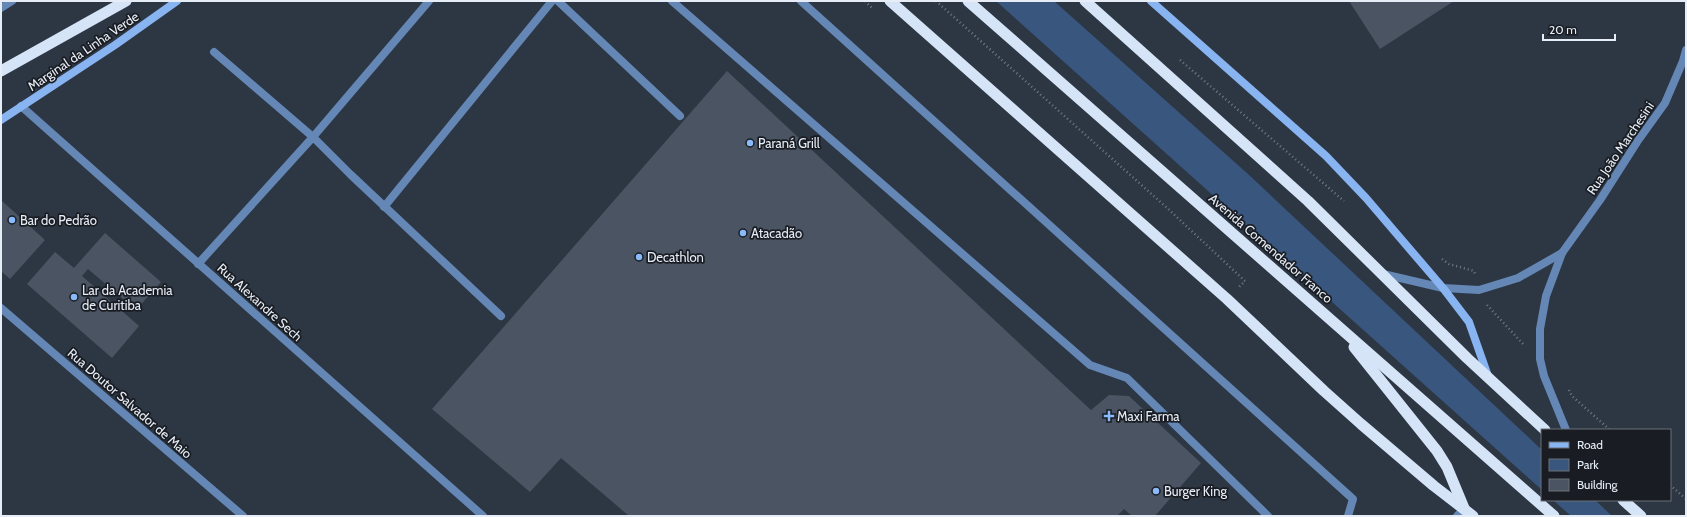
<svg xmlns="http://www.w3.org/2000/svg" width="1687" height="517" viewBox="0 0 1687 517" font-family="Cabin,sans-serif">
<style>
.green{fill:#39567f}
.building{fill:#4a5462}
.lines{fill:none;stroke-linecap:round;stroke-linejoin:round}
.path{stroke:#737b86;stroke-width:2.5;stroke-dasharray:1 3;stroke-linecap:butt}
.service{stroke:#6487b6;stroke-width:8}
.minor{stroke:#6487b6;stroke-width:8}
.tertiary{stroke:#6487b6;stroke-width:8}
.secondary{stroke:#88b4f1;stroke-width:8}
.trunk{stroke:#d6e4f8;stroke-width:11}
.poi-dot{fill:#8abafc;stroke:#191d23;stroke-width:1.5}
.labels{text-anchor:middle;stroke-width:3.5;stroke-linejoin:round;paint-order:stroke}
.street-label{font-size:13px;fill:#e7edf6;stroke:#191d23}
.poi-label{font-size:13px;fill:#e7edf6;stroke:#191d23;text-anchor:start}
</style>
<rect width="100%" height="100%" fill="#2d3643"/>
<!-- green -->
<g class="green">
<polygon points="996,1 1054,1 1248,174 1542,450 1542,490"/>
<polygon points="1553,500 1595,500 1612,516 1571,516"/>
</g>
<!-- building -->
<g class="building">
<polygon points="1349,1 1454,1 1380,49"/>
<polygon points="727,71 1091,410 1109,395 1129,396 1201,463 1155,516 1132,516 1124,509 1117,516 629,516 561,458 530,492 432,409"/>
<polygon points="1,200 45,240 10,279 1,271"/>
<polygon points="105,233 161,282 136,310 88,269 82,276 139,326 112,358 27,284 55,252 74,268"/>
</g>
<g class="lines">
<!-- path -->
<g class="path">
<polyline points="865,1 873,9"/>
<polyline points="936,1 1166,207 1245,281 1239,287"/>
<polyline points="1180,60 1344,201"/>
<polyline points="1442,259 1449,264 1474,271 1475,274"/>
<polyline points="1487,305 1524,345"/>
<polyline points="1569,390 1572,396 1610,430"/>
<polyline points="1670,485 1686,499"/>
</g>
<!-- service -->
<g class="service">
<polyline points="558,1 680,116"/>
<polyline points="672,1 1090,365 1127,378 1268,516"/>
<polyline points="801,1 1353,499 1348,516"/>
<polyline points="1,8 12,1"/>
<polyline points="214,52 313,137 350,174 501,316"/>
<polyline points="384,207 552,1"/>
<polyline points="198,264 313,137 429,1"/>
<polyline points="1457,516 1464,509"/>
</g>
<!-- minor -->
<g class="minor">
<polyline points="21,106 483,516"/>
<polyline points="1,308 243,516"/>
</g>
<!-- tertiary -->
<g class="tertiary">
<polyline points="1383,274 1443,288 1479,290 1518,278 1562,253"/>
<polyline points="1566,430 1544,376 1540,359 1540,329 1546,296 1562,253 1600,200 1637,142 1665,103 1683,61 1686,50"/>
</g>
<!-- secondary -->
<g class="secondary">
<polyline points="1151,1 1326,156 1366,198 1443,288 1469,322 1488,376"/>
<polyline points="1,120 115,45 177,1"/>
</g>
<!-- trunk -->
<g class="trunk">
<polyline points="890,1 1227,299 1324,391 1361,424 1434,486 1473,516"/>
<polyline points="968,1 1554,516"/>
<polyline points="1085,1 1308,201 1467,358 1545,430"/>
<polyline points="1,71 126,1"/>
<polyline points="1354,347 1437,451 1447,467 1464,508"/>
<polyline points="1623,500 1641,516"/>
</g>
</g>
<!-- markers -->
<g class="poi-dot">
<circle cx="750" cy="143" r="4"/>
<circle cx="12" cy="220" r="4"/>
<circle cx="743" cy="233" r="4"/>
<circle cx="639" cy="257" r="4"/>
<circle cx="74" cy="297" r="4"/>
<path d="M1107 410h4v4h4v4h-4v4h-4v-4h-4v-4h4z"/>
<circle cx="1156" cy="491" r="4"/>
</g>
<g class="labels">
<!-- street labels -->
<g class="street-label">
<text transform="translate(83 51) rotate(-34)" y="5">Marginal da Linha Verde</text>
<text transform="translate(1620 148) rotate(-56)" y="5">Rua João Marchesini</text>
<text transform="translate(1271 248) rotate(41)" y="5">Avenida Comendador Franco</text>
<text transform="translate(260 302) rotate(42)" y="5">Rua Alexandre Sech</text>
<text transform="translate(130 403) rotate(41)" y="5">Rua Doutor Salvador de Maio</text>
</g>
<!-- poi labels -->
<g class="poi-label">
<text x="758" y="148">Paraná Grill</text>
<text x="20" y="225">Bar do Pedrão</text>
<text x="751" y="238">Atacadão</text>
<text x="647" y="262">Decathlon</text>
<text x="82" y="295">Lar da Academia<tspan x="82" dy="15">de Curitiba</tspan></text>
<text x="1117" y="421">Maxi Farma</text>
<text x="1164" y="496">Burger King</text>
</g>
</g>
<!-- border -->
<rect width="1687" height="517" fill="none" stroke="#e7edf6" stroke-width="4"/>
<!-- legend -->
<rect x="1541" y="429" width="130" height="72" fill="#191d23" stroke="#6b7077"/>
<rect x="1549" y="442" width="20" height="6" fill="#88b4f1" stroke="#6b7077"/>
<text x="1577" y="449" font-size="12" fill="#e7edf6">Road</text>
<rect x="1549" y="459" width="20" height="12" fill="#39567f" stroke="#6b7077"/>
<text x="1577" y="469" font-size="12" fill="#e7edf6">Park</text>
<rect x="1549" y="479" width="20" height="12" fill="#4a5462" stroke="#6b7077"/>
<text x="1577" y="489" font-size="12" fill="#e7edf6">Building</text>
<!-- scale -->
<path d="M1543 34v6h72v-6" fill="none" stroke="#e7edf6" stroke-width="2"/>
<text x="1549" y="34" font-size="12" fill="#e7edf6" stroke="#191d23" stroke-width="3" paint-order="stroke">20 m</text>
</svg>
